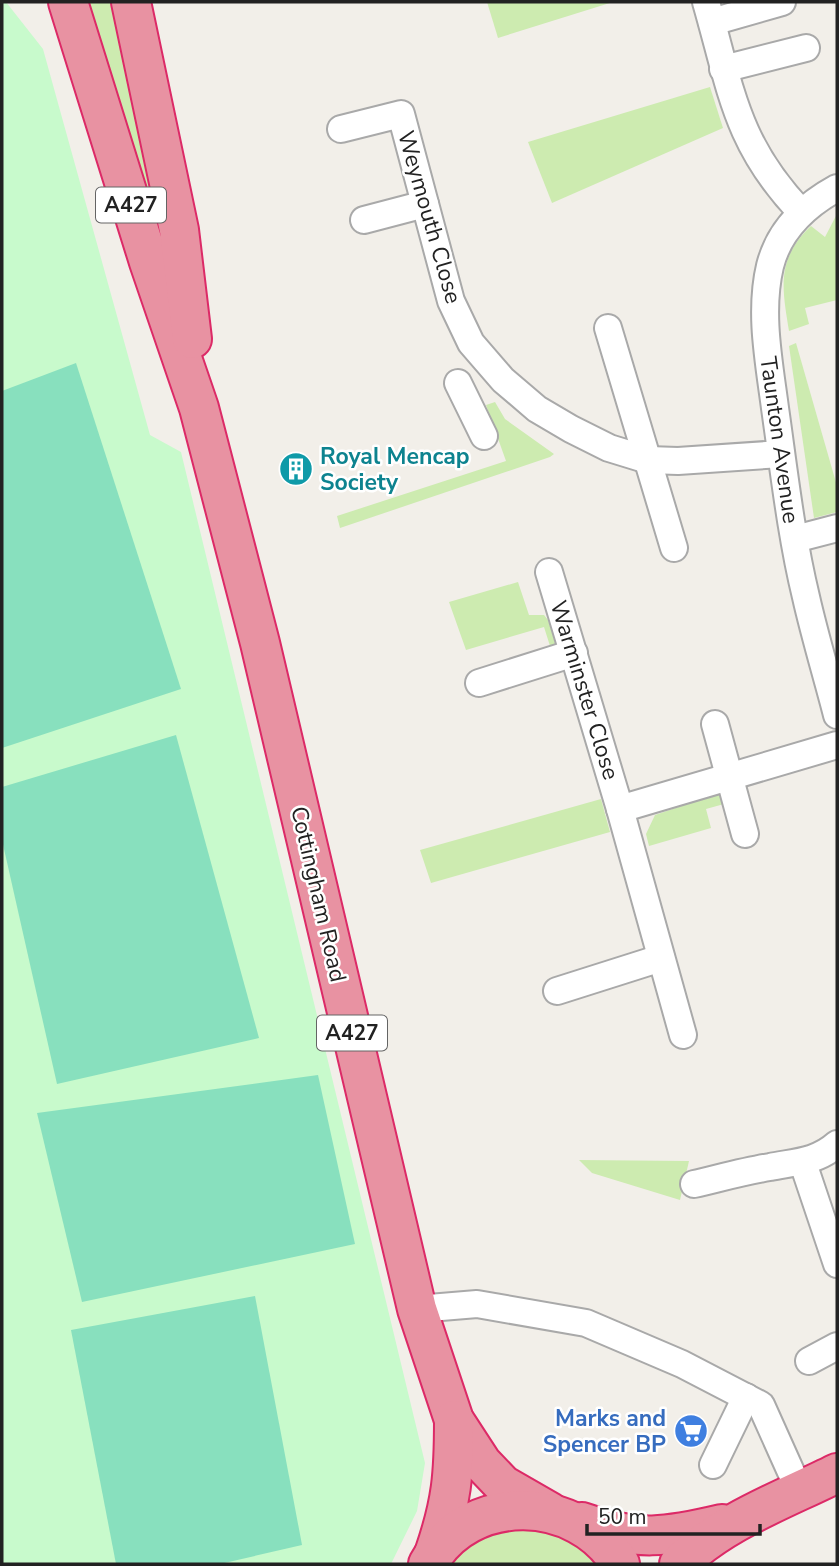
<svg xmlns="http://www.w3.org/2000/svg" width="839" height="1566" viewBox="0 0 839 1566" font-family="'Nunito Sans',sans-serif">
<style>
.grass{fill:#cdebb0}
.park{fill:#c8facc}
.pitch{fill:#88e0be}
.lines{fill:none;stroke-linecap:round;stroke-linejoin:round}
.minor-casing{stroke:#a9a9a9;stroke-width:30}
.highway-casing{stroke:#dc2a67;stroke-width:42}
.minor{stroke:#fff;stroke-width:26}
.highway{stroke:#e892a2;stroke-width:38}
.labels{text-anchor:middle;stroke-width:5;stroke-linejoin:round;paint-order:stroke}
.shield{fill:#fff;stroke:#646464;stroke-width:2}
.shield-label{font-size:21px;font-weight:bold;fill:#222}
.street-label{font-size:23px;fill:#222;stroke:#fff}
.culture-label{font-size:23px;font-weight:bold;fill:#0d838f;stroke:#fff;text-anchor:start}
.shop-label{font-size:23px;font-weight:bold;fill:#366cbe;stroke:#fff;text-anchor:end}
</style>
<rect width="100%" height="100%" fill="#f2efe9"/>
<!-- grass -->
<g class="grass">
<polygon points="83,2 115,2 140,126 153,214"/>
<polygon points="487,2 613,2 498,38"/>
<polygon points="710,87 723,128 552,203 528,142"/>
<path d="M837 214V300L805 308 809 324 789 331C782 288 776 259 811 226L825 237Z"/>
<polygon points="796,343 837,486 837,512 814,518 789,346"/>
<polygon points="495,402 505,419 554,454 550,457 340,528 337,516 506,461 486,405"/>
<polygon points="518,582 529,615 544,615 548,620 556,646 550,646 544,627 466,650 449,602"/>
<polygon points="726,791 724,804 706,809 711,828 649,846 646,834 655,815"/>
<polygon points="601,799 610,832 431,883 420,850"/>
<polygon points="579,1160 689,1161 680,1200 592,1173"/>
<polygon points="526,1525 584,1547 599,1564 447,1564 471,1540"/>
</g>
<!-- park -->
<polygon class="park" points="2,2 6,2 43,49 150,435 181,452 425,1463 417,1511 391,1564 2,1564"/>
<!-- pitch -->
<g class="pitch">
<polygon points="76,363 181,689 2,748 2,391"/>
<polygon points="176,735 259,1038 57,1084 2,840 2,787"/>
<polygon points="318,1075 355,1244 82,1302 37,1113"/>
<polygon points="255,1296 302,1545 220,1564 116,1564 71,1330"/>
</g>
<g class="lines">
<!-- minor casing -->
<g class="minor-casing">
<g id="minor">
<path d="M706 2C731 88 735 143 801 212"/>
<polyline points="712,22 782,2"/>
<polyline points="723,69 806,48"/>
<polyline points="341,129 401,114 451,301 471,343 503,380 537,409 571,429 609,448 648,460 678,461 781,454"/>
<path d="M837 188C806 205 779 230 770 266 759 312 769 362 775 408 784 471 791 535 806 597 815 637 827 676 837 715"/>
<polyline points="364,220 425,204"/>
<polyline points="608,328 674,548"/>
<polyline points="458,383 484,436"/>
<polyline points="795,539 837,528"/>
<polyline points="549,572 620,809 837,745"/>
<polyline points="479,683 574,653"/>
<polyline points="715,724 745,834"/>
<polyline points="620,809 683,1035"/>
<polyline points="557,991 661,958"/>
<polyline points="803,1163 837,1264"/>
<path d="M694 1184C720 1178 745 1171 770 1167 795 1162 817 1162 837 1144"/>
<polyline points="417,1309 477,1304 586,1323 682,1364 761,1405 800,1492"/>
<polyline points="809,1361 837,1346"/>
<polyline points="713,1465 746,1397"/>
</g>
</g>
<!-- highway casing -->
<g class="highway-casing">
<g id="highway">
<polyline points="68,2 149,262 199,408 260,643 417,1309 454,1420 482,1463 503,1485 550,1512"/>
<polyline points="131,2 179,230 192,339"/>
<path d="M582 1522C637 1542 667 1537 722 1524"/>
<path d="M434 1554C452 1502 454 1474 454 1420"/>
<path d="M428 1564C469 1491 578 1494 620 1564"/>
<path d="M679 1564C723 1521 783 1500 837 1473"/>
</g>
</g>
<!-- minor -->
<use href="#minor" class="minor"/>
<!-- highway -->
<use href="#highway" class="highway"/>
</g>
<!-- icons -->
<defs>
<g id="building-disc" transform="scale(1.75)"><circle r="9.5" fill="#0f9aa8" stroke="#fff"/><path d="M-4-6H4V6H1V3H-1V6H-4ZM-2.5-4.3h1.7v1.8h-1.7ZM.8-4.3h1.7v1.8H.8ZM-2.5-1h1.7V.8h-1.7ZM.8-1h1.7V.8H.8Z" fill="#fff"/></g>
<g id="supermarket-disc" transform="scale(1.75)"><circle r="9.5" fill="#3f7fe0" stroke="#fff"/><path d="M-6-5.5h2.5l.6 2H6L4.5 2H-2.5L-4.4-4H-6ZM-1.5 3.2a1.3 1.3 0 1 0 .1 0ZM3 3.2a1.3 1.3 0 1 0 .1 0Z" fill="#fff"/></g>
</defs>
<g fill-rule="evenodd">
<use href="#building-disc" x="296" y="469"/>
<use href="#supermarket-disc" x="691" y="1431"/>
</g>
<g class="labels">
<!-- shield labels -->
<g class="shield">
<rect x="96" y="187.5" width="70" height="35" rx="5"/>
<rect x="317" y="1015.5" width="70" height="35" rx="5"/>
</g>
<g class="shield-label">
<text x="131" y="212">A427</text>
<text x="352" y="1040">A427</text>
</g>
<!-- street labels -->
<g class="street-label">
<text transform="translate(430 217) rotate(74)" y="8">Weymouth Close</text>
<text transform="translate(780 440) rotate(82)" y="8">Taunton Avenue</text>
<text transform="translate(585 690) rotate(73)" y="8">Warminster Close</text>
<text transform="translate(319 894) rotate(77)" y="8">Cottingham Road</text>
</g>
<!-- culture labels -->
<g class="culture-label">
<text x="320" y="464">Royal Mencap<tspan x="320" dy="26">Society</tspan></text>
</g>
<!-- shop labels -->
<g class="shop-label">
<text x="666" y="1426">Marks and<tspan x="666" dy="26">Spencer BP</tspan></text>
</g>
</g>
<!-- border -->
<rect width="839" height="1566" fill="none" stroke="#222222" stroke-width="7"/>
<!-- scale -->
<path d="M587 1524v10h173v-10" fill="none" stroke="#222222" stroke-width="3.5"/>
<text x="598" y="1524" font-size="21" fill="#222222" stroke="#ffffff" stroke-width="5" paint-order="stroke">50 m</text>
</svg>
